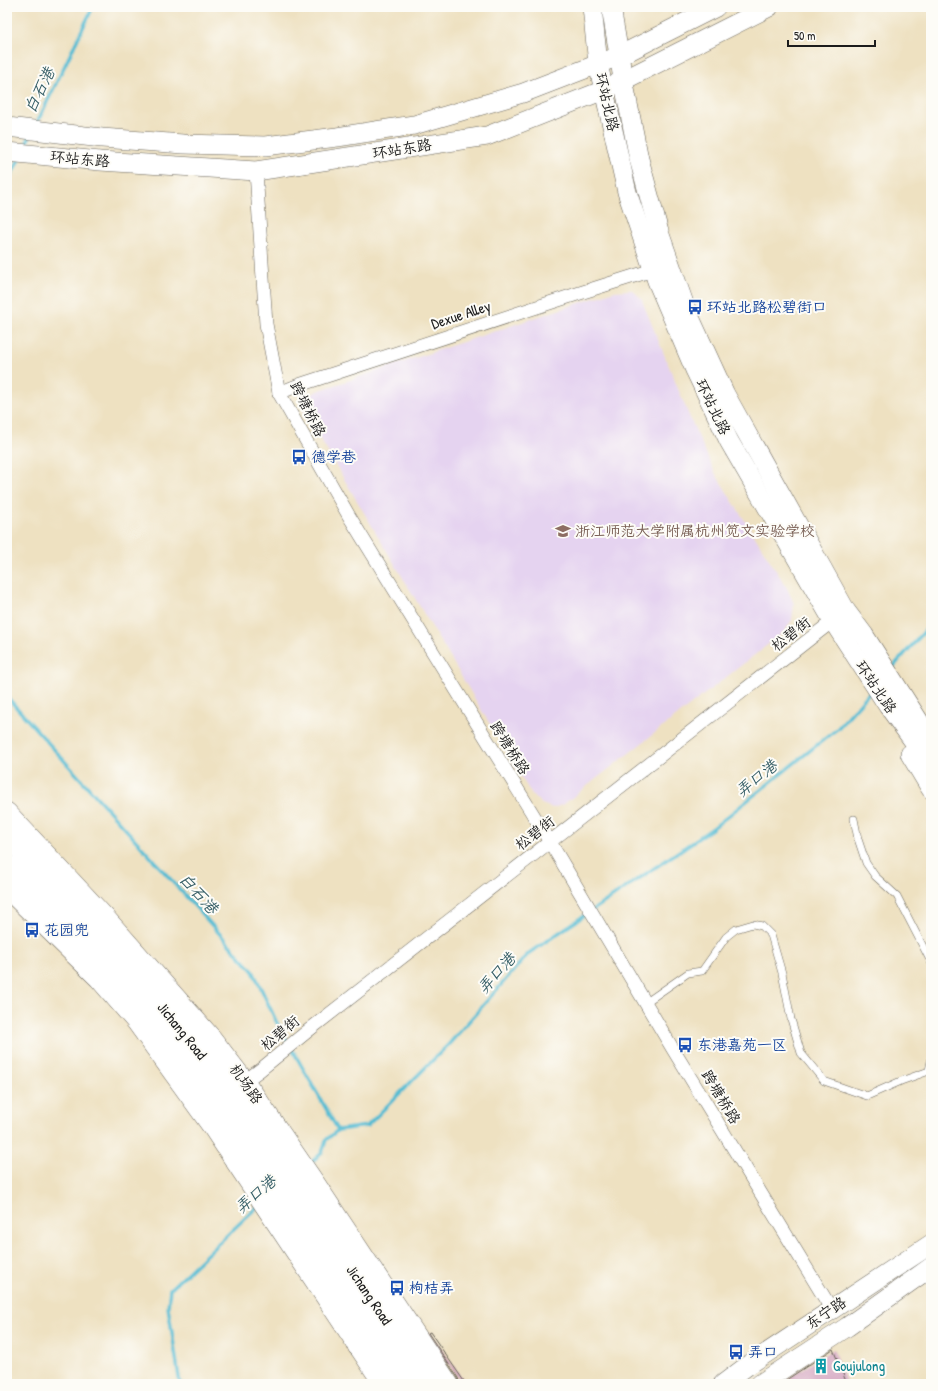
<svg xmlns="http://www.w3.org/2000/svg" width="938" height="1391" viewBox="0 0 938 1391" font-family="'Patrick Hand','LXGW WenKai TC',sans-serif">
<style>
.built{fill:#e5d3f0}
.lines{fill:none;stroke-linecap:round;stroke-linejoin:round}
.stream{stroke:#55bcd3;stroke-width:3.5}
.building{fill:#d3a4c0}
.lane-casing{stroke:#666156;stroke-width:8}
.street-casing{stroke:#666156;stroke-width:14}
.secondary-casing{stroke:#666156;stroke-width:20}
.primary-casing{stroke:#666156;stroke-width:22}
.lane{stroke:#fff;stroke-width:7}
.street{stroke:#fff;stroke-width:13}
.secondary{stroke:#fff;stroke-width:19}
.primary{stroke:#fff;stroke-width:21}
.labels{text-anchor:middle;stroke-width:4;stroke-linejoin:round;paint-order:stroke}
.street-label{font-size:15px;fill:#1c1c1c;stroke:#fdfcf7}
.transit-label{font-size:15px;fill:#164399;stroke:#fdfcf7;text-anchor:start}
.education-label{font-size:15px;fill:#785e54;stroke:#fdfcf7;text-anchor:start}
.culture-label{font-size:15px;fill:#0d838f;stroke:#fdfcf7;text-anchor:start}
.water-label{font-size:16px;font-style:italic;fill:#335c65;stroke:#fdfcf7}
</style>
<rect width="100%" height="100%" fill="#fdfcf7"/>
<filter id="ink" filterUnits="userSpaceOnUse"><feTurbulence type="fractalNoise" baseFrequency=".025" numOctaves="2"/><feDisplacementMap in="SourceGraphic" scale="8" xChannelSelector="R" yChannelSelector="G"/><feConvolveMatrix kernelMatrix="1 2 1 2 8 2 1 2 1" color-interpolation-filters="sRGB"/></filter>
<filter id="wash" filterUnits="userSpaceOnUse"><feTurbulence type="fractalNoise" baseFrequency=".012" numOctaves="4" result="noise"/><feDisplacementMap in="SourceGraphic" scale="16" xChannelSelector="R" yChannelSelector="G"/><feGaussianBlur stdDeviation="0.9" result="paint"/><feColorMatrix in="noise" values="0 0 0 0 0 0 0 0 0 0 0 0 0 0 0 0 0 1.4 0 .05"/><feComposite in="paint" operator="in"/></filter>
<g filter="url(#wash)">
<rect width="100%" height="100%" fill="#eee1c1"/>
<!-- built -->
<polygon class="built" points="632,290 641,298 690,418 715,473 787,588 794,604 792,620 784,632 564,804 553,808 542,804 532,795 303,410 303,401 317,391 615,291"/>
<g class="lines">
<!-- stream -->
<g class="stream">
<polyline points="36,125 93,7"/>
<polyline points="24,148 30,136"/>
<polyline points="7,184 19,159"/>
<polyline points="892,668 931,624"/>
<polyline points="7,697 253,971 276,1021 338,1130"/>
<polyline points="593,910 713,828 837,729 872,690"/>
<polyline points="309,1164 322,1153 326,1140 338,1130 367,1126 449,1044 529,953 588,913"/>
<polyline points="180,1384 168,1307 170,1289 258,1206"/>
</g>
</g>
<g id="blocks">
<!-- building -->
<g class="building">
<polygon points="430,1332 466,1384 460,1384 458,1378 428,1333"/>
<polygon points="833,1349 847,1384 780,1384"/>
</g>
</g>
</g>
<g filter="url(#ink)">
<use href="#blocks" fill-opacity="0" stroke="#666156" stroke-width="1"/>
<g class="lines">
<!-- lane casing -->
<g class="lane-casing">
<g id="lane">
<polyline points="854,819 858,839 866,863 875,876 897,896 931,962"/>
<polyline points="645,1003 688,973 702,971 726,937 736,929 753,924 762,926 771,935 782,973 791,1019 801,1053 824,1081 867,1096 901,1081 929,1071"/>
<polyline points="931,1074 929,1071 931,1061"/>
</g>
</g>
<!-- street casing -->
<g class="street-casing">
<g id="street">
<polyline points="256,171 266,324 279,393 349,516 550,842 674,1051 832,1310"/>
<polyline points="279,393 299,385 580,293 653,270"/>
<polyline points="245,1081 260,1070 309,1030 839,616"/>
</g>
</g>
<!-- secondary casing -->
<g class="secondary-casing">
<g id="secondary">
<polyline points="592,7 598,64 627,192 657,281 695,370 729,441 833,621 888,706 931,765"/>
<polyline points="611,7 623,79 639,159 659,232 686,309 725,394 846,611 864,635 931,740"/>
<polyline points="7,127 102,138 183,144 265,146 337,137 414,125 523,93 619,56 716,7"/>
<polyline points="7,152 100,161 256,171 487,136 604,90 769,7"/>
<polyline points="910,754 931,789"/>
<polyline points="7,812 107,919 212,1038 245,1081 316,1184 449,1384"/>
<polyline points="7,889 99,979 136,1022 214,1130 383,1384"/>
<polyline points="723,1384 747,1366 931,1244"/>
<polyline points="760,1384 847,1327 931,1267"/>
</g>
</g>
<!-- primary casing -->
<g class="primary-casing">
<g id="primary">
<polyline points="7,835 118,954 180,1027 234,1095 429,1384"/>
<polyline points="7,865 93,950 159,1027 213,1097 406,1384"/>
<polyline points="358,1346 374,1336"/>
</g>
</g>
<!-- lane -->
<use href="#lane" class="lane"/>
<!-- street -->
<use href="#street" class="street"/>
<!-- secondary -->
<use href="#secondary" class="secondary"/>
<!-- primary -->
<use href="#primary" class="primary"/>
</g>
</g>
<!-- icons -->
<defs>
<g id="bus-bare" transform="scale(1.2)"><path d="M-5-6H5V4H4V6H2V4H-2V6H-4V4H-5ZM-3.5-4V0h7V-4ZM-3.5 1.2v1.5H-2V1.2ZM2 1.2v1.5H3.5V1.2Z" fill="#1a4fb4" stroke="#fdfcf7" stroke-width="2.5" paint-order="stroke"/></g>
<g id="school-bare" transform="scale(1.2)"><path d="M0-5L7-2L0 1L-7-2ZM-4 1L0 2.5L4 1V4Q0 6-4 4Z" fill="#8d6e63" stroke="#fdfcf7" stroke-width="2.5" paint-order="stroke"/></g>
<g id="building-bare" transform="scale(1.2)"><path d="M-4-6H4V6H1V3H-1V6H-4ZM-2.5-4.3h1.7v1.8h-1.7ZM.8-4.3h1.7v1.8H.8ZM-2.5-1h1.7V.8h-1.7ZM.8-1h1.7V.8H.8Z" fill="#0f9aa8" stroke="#fdfcf7" stroke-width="2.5" paint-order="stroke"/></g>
</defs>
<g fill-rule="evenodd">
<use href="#bus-bare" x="695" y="307"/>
<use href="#bus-bare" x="299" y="457"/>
<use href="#school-bare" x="563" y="531"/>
<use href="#bus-bare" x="32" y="930"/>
<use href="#bus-bare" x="685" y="1045"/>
<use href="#bus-bare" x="397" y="1288"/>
<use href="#bus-bare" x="736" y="1352"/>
<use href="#building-bare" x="821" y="1366"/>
</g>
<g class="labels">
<!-- street labels -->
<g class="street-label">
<text transform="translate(607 102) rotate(77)" y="5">环站北路</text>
<text transform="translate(402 149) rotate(-9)" y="5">环站东路</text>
<text transform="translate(80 159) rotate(5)" y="5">环站东路</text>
<text transform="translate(461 315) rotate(-18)" y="5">Dexue Alley</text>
<text transform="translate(713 407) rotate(64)" y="5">环站北路</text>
<text transform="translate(308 409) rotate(63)" y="5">跨塘桥路</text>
<text transform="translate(791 634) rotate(-38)" y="5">松碧街</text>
<text transform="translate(876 687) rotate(56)" y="5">环站北路</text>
<text transform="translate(510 748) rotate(58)" y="5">跨塘桥路</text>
<text transform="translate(535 833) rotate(-38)" y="5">松碧街</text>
<text transform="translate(182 1031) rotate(51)" y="5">Jichang Road</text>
<text transform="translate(280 1033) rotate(-40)" y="5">松碧街</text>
<text transform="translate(246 1084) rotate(54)" y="5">机场路</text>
<text transform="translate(721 1097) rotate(59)" y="5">跨塘桥路</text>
<text transform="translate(369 1295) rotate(56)" y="5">Jichang Road</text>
<text transform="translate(826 1313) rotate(-34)" y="5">东宁路</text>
</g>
<!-- transit labels -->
<g class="transit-label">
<text x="707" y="312">环站北路松碧街口</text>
<text x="311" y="462">德学巷</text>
<text x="44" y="935">花园兜</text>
<text x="697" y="1050">东港嘉苑一区</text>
<text x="409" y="1293">枸桔弄</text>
<text x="748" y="1357">弄口</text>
</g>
<!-- education labels -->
<g class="education-label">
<text x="575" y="536">浙江师范大学附属杭州笕文实验学校</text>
</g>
<!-- culture labels -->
<g class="culture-label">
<text x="833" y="1371">Goujulong</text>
</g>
<!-- water labels -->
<g class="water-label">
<text transform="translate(39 90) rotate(-64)" y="6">白石港</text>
<text transform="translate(756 778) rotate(-39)" y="6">弄口港</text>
<text transform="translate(199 893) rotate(48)" y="6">白石港</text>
<text transform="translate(496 973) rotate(-48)" y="6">弄口港</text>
<text transform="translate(255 1194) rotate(-41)" y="6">弄口港</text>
</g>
</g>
<!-- margin -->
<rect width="938" height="1391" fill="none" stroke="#fdfcf7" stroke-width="24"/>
<!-- scale -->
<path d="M788 40v6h87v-6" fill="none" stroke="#1c1c1c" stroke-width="2"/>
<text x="794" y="40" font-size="12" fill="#1c1c1c" stroke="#fdfcf7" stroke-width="3" paint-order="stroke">50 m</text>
</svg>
